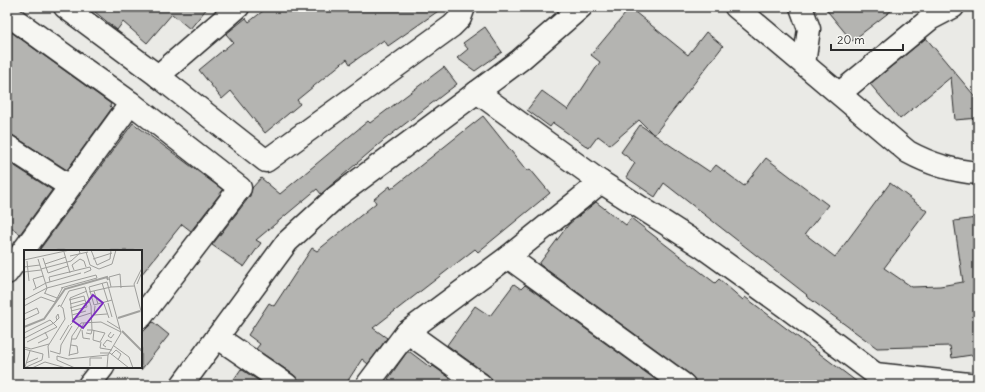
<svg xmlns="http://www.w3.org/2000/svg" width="985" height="392" viewBox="0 0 985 392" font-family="Delius,sans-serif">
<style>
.building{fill:#b4b4b1;stroke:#2b2b2b}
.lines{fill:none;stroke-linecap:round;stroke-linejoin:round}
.minor-casing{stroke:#2b2b2b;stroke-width:25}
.minor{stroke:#f6f6f2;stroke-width:22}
.inset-river{fill:none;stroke:#a1a19e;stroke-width:2}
.inset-road{fill:none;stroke:#9e9e9b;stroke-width:1}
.view{fill:#7b2cbf;fill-opacity:0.15;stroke:#7b2cbf;stroke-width:2}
.inset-edge{fill:none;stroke:#2b2b2b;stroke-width:2}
</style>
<rect width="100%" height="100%" fill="#eaeae6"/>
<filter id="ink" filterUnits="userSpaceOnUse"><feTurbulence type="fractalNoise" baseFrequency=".025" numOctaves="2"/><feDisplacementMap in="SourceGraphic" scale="8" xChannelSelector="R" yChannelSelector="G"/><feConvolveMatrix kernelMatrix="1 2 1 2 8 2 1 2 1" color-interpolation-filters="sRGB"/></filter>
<g filter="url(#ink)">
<!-- building -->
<g class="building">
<polygon points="89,7 208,7 190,29 172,14 147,43 123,22 117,30"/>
<polygon points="268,7 444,7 388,46 384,40 350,64 347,59 297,100 300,104 265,133 231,91 222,99 199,70 233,42 226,34 246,18 249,22"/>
<polygon points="824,7 896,7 852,41"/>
<polygon points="630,8 688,55 706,32 723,46 654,135 639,120 610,145 598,136 589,148 553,123 550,127 527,110 542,91 568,110 600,62 591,55"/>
<polygon points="485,27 502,52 475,71 457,58 468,49 463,43"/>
<polygon points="7,29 111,104 110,106 112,108 67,170 14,136 7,134"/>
<polygon points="926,38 978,100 978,118 955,120 951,77 900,119 870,84"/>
<polygon points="444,67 457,84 384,140 321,194 317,189 256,240 261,243 244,267 212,245 250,196 252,188 261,178 280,194 368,121 370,123"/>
<polygon points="483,116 527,171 530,169 550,193 478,252 475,249 373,328 387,338 368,364 362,359 345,385 299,385 294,375 256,349 260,344 248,335 269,303 274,306 312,248 317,251 376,203 374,199 390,186 391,189"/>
<polygon points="133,123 223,190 191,231 182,224 141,275 141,251 42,251 40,249"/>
<polygon points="640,125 710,172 716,165 744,186 766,158 828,205 805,234 835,257 890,183 927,211 884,268 912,287 940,286 963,282 954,221 976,218 978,230 978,354 952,358 950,346 877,348 806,296 807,295 664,183 655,197 626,177 635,163 621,152"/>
<polygon points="7,161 52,190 20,234 7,224"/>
<polygon points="596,202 626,225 631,218 715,283 719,279 743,300 745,297 861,385 696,385 695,380 691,375 539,264 569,224"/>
<polygon points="514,284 521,289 525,285 663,385 493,385 492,380 488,375 447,345 475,306 490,316"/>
<polygon points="153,322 169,335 141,370 141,334"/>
<polygon points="407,352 410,352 431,368 433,366 460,385 396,385 388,379"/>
<polygon points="241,369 265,385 230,385"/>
</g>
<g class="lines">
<!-- minor casing -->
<g class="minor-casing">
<g id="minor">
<polyline points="65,7 158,76 266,161 452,26 460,18 464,7"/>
<path d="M736 7 908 152C930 164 953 171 978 173"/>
<polyline points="801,7 809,29 804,64"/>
<polyline points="7,14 131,103 240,188 141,317"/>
<polyline points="158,76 238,7"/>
<polyline points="477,92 601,182 704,248 786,307 890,385"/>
<polyline points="840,93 930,19 953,7"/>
<polyline points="7,146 69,186"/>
<polyline points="508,257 684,385"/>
<polyline points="7,273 131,103"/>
<polyline points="407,332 508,257 601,182"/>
<polyline points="217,337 287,385"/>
<polyline points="875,374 978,385"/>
<polyline points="89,385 103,367"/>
<polyline points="182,385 287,242 336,197 520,60 581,7"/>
<polyline points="367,385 407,332 481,385"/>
</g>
</g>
<!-- minor -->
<use href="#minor" class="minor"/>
</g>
</g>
<!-- overview -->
<g transform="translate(24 250)">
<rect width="118" height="118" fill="#eaeae6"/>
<path class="inset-river" d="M94 68 116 61M0 77 20 69 41 39 83 27 84 30M98 81 118 101"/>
<path class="inset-road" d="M67 0 73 15 86 9 87 0M40 2 46 23M62 2 66 15 75 19 88 14 92 0M46 6 64 2M19 8 24 23 44 16M14 9 23 38 21 43M69 9 88 3M0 10 46 0M3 11 5 31M21 14 42 7M0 17 16 15M118 18 110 34 118 65M17 19 47 11 56 3 55 0M50 20 48 15 56 9 60 11 62 17M0 22 17 20M26 32 25 27 66 17 67 20 60 23M78 33 84 52M113 34 118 22M87 37 85 27 96 24 97 38M12 38 9 29 19 26M9 40 22 33 57 23M70 41 74 54M65 42 87 37 110 36M20 43 33 48M0 50 23 38 72 25 73 28 37 38M45 50 60 46 61 50M84 53 88 67M46 54 61 50 62 53M80 54 85 68M0 56 17 47 31 52 39 37M37 56 45 41 61 37 67 56 68 80 67 84 62 83M71 56 70 65 83 64M46 58 62 53M47 61 63 57 62 53 66 52M0 64 13 58 15 63 0 70M48 65 62 61M48 69 67 63M83 71 96 79M46 75 49 72 46 48 63 41M58 80 59 88 66 89M63 80H68L81 83 76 92 69 90 70 80M87 82 84 86 87 88 90 84M0 83 26 70 33 77 3 92M1 88 30 73 35 68 34 64 32 67 33 70M48 89H52L60 73M36 90 45 75M77 92 76 98 88 100M14 93 24 88 21 82M90 96 105 107 109 118M0 97 7 99 25 94M82 97 79 95 83 90 88 92M0 99 19 104 18 110M26 101 36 104 37 95 48 76M76 103H86L105 118M45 105 54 103 53 96 47 95M84 105 97 83 83 32 65 37 70 55 88 50M87 105 92 100 97 104 94 110M45 106 48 86 57 73 77 72 97 82M25 108 24 96 41 69 39 58 35 55 34 57M2 113 14 108M66 116V108H78M1 117 6 101M0 118 18 110M8 118 21 112 42 118M51 118 33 110V106L44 109 84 105M83 118 84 105"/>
<path class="view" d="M69 45 79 53 59 78 49 71Z"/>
<rect width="118" height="118" class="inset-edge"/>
</g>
<!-- margin -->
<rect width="985" height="392" fill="none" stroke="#f6f6f2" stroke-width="24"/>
<rect x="12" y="12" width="961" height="368" fill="none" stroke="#2b2b2b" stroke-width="1.5" filter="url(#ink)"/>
<!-- scale -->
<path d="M831 44v6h72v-6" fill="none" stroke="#2b2b2b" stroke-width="2"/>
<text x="837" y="44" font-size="12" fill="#2b2b2b" stroke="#f6f6f2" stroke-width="3" paint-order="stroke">20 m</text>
</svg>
